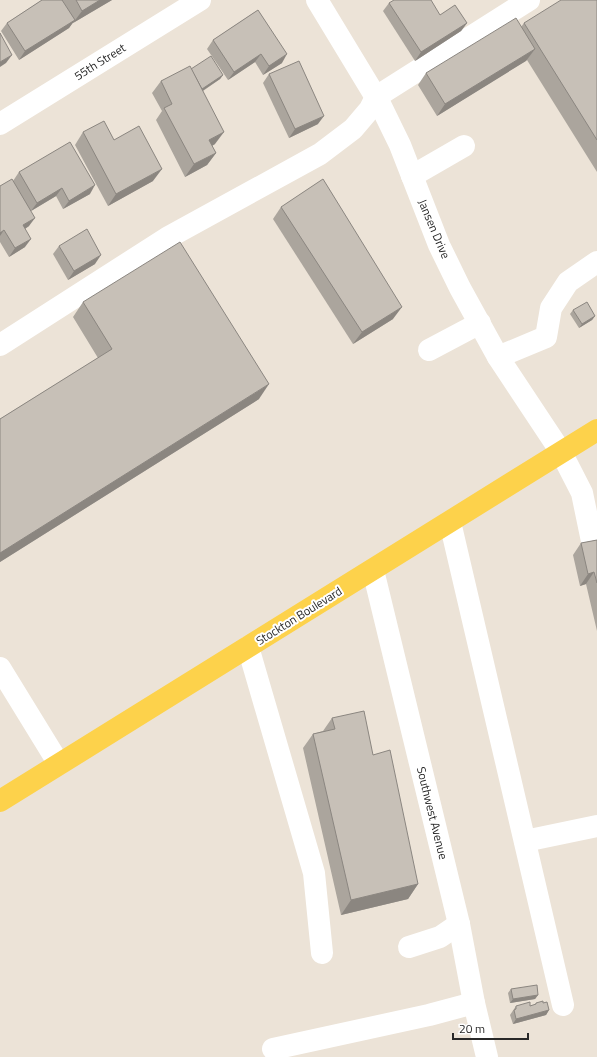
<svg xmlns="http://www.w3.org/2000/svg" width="597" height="1057" viewBox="0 0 597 1057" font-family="'Titillium Web',sans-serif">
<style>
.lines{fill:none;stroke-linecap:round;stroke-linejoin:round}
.minor{stroke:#fff;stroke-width:22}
.major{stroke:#fdd24b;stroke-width:22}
.wall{fill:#aba59d}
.shaded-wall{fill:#8b8680}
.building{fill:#c7c0b7;stroke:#8b8680}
.labels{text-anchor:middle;stroke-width:4;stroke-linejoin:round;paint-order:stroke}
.street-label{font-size:12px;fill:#282828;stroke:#fff}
</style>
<rect width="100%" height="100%" fill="#ece3d7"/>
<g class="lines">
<!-- minor -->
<g class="minor">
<polyline points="317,0 380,104 400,145 439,245 460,288 498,357 561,452 582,493 593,546"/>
<polyline points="0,124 200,0"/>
<polyline points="412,176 464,146"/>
<polyline points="0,345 167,238 320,154 353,129 370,109 376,97 529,0"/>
<polyline points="429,350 480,323"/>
<polyline points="498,357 546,337 551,308 568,282 597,262"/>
<polyline points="450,522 563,1005"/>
<polyline points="373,570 459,924 474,1003 487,1057"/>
<polyline points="248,647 314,873 322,953"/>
<polyline points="0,668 59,764"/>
<polyline points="525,841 597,826"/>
<polyline points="409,947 440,937 459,924"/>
<polyline points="273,1049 429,1015 474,1003"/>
</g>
<!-- major -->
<polyline class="major" points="0,801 597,430"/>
</g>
<!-- wall -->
<g class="wall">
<polygon points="42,0 112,0 73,23 73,22 69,28 19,60 1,31 7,23"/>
<polygon points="597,0 597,172 527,60 437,116 418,85 426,73 521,27 524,23"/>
<polygon points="389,3 440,15 467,23 461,31 415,61 383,11"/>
<polygon points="258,10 282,63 263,75 255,62 228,80 207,49 213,40"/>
<polygon points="191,69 223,75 220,79 203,91 215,144 212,146 216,153 207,165 185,177 156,120 162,111 152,93 161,81"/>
<polygon points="269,74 318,124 289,138 263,83"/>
<polygon points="83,132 114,140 153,181 108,206 75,145"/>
<polygon points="19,172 90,194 63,209 56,196 31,211 29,226 25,229 25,247 9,257 0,242 0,186 13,181"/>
<polygon points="281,207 393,319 353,344 273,219"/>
<polygon points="59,246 95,264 68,280 53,254"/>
<polygon points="83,302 259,399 0,562 0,419 98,358 73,317"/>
<polygon points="573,310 595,316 592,320 579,328 570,314"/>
<polygon points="597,540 597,631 586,584 580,586 573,555 581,543"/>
<polygon points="332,718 418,884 408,899 341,915 303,748 313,734 323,731"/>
<polygon points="511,989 538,995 535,999 510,1003 508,993"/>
<polygon points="536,1003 543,1003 549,1010 546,1015 513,1024 510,1015 516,1006 530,1006 535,1005"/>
</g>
<!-- shaded-wall -->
<g class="shaded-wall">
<polygon points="100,0 112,0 73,23 82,11"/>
<polygon points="75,20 69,28 19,60 25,51"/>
<polygon points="467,23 461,31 415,61 421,52"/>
<polygon points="535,49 526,61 437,116 445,104"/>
<polygon points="261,54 255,62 228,80 234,72"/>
<polygon points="287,54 282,63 263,75 269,66"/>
<polygon points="12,55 6,63 0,67 0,62"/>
<polygon points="223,75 220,79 196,95 199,91"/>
<polygon points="324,116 318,124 289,138 295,129"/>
<polygon points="224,132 215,144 201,152 209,140"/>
<polygon points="216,153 207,165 185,177 194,164"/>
<polygon points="162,169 153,181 108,206 116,194"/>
<polygon points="95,185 90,194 63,209 69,201"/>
<polygon points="62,188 56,196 31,211 37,203"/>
<polygon points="35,218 29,226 17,234 23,225"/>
<polygon points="4,230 0,236 0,233"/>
<polygon points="31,239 25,247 9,257 15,248"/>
<polygon points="101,255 95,264 68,280 74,271"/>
<polygon points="402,307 393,319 353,344 362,332"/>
<polygon points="595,316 592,320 579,328 582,324"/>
<polygon points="269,384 259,399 0,562 0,553"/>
<polygon points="594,572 586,584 580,586 588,574"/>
<polygon points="418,884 408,899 341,915 351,900"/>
<polygon points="538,995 535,999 510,1003 513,999"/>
<polygon points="549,1010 546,1015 513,1024 516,1019"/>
</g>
<!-- building -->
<g class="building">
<polygon points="42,0 62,0 75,20 25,51 7,23"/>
<polygon points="76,0 100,0 82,11"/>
<polygon points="394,0 431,0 440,15 455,5 467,23 421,52 389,3"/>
<polygon points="561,0 597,0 597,140 524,23"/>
<polygon points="258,10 287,54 269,66 261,54 234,72 213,40"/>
<polygon points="516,18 535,49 445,104 426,73"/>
<polygon points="0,33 12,55 0,62"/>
<polygon points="211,56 223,75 202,89 191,69"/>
<polygon points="299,61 324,116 295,129 269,74"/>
<polygon points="190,66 224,132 209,140 216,153 194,164 164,108 172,104 161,81"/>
<polygon points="104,121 114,140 139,126 162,169 116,194 83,132"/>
<polygon points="70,142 95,185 69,201 62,188 37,203 19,172"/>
<polygon points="12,179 35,218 23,225 31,239 15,248 4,230 0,233 0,186"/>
<polygon points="323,179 402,307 362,332 281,207"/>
<polygon points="87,229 101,255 74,271 59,246"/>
<polygon points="180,242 269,384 0,553 0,419 112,349 83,302"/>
<polygon points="587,302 595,316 582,324 573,310"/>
<polygon points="597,540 597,583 594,572 588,574 581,543"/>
<polygon points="364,711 373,755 390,750 418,884 351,900 313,734 335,729 332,718"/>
<polygon points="537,985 538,995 513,999 511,989"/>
<polygon points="543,1001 543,1003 547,1002 549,1010 516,1019 514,1010 516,1009 516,1006 530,1002 530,1006 536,1004 536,1003"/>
</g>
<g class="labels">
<!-- street labels -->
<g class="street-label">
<text transform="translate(100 62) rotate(-32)" y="4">55th Street</text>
<text transform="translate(434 229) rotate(67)" y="4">Jansen Drive</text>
<text transform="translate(299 616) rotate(-32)" y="4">Stockton Boulevard</text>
<text transform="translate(432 813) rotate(76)" y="4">Southwest Avenue</text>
</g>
</g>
<!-- scale -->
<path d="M453 1033v6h75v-6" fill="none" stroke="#282828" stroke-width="2"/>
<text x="459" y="1033" font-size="12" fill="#282828" stroke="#ffffff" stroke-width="3" paint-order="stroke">20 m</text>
</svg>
